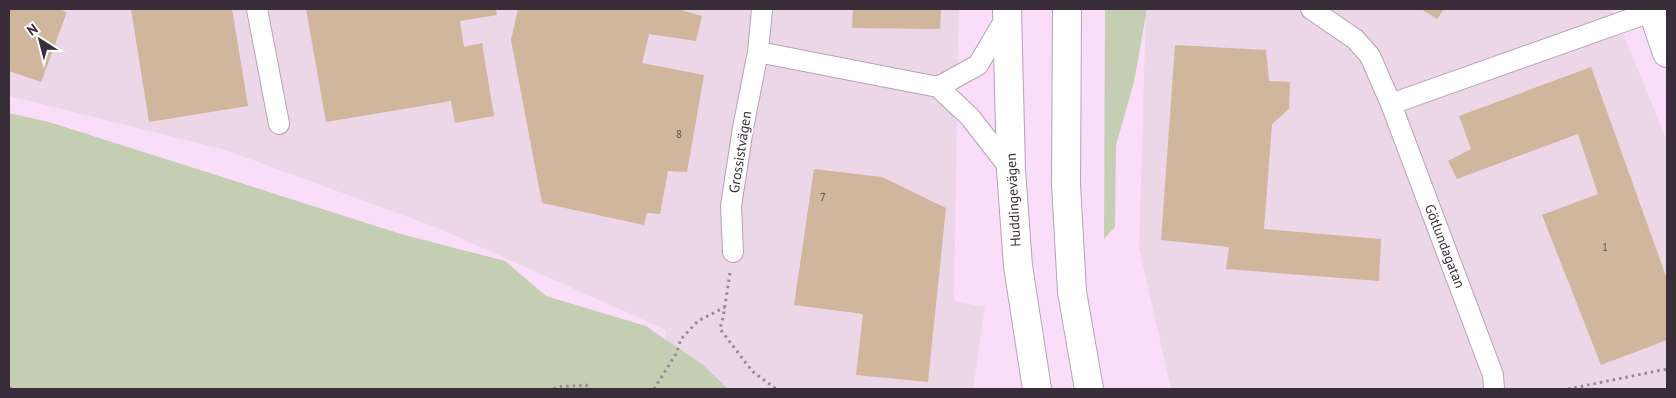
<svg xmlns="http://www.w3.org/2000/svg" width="1676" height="398" viewBox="0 0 1676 398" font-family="'PT Sans',sans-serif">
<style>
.industrial{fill:#ebd7e7}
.green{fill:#c4ceb2}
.building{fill:#d0b69c}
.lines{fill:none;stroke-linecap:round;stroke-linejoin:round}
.street-casing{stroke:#b99fb9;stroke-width:22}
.secondary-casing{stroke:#b99fb9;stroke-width:30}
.primary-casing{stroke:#b99fb9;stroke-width:30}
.path{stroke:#9a879a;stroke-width:3;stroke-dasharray:2.5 4;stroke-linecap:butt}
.street{stroke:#fff;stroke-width:20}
.secondary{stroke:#fff;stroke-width:28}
.primary{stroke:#fff;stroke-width:28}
.labels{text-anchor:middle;stroke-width:4;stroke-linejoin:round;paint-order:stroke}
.number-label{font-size:11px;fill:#5e4f51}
.street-label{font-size:14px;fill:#382d38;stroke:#fff}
</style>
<rect width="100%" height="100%" fill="#fadef9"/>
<!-- industrial -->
<g class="industrial">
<polygon points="9,9 959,9 954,301 985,307 973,389 691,389 662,387 666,330 438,228 225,150 9,96"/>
<polygon points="1146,9 1611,9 1624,36 1667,141 1667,389 1171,389 1139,248"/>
</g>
<!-- green -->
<g class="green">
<polygon points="1105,9 1147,9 1134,82 1116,145 1115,227 1104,239"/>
<polygon points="9,113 49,122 401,234 505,261 546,296 646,326 703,365 728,389 9,389"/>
</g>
<!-- building -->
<g class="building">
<polygon points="9,9 58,9 67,12 41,82 9,71"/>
<polygon points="131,9 232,9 248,106 149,122"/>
<polygon points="306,9 496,9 497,15 460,21 464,47 482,43 494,116 455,123 451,101 326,122"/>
<polygon points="518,9 677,9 702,16 696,41 649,34 642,63 704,75 687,172 668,171 660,214 647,213 644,225 542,203 511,40"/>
<polygon points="853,9 941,9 940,29 852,28"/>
<polygon points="1421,9 1444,9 1437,19"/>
<polygon points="1175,45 1266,50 1269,81 1290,82 1289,109 1272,124 1264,229 1381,239 1379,281 1226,269 1229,247 1161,240"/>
<polygon points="1591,67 1667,279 1667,340 1601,365 1542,215 1598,194 1578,134 1457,179 1448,161 1471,149 1459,116"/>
<polygon points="814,169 882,177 946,208 928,382 856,375 863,314 794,305"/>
</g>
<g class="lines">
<!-- street casing -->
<g class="street-casing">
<g id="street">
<polyline points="257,9 279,124"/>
<polyline points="1311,9 1355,39 1370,56 1391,104 1493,375 1494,389"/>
<polyline points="758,52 938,87 970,117 1011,170"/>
<polyline points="938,87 978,65 1007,16"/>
<polyline points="1391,104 1659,9"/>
<polyline points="733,252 731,206 743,128 758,52 762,9"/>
</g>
</g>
<!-- secondary casing -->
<g class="secondary-casing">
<polyline id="secondary" points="1652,9 1667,53"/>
</g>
<!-- primary casing -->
<g class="primary-casing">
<g id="primary">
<polyline points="1007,9 1011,170 1018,266 1037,389"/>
<polyline points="1067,9 1066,184 1072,292 1089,389"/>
</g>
</g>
<!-- path -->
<g class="path">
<polyline points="730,273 723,318 720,329 752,371 776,389"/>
<polyline points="9,387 11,389"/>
<polyline points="554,389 556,387 586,385 590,389"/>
<polyline points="654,389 676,354 681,339 698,321 725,307"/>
<polyline points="1568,389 1667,369"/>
</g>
<!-- street -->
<use href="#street" class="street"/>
<!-- secondary -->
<use href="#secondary" class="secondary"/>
<!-- primary -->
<use href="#primary" class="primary"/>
</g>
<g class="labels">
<!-- number labels -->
<g class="number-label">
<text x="679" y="138">8</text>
<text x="823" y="201">7</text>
<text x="1605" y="251">1</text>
</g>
<!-- street labels -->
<g class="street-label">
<text transform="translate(740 152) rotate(-81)" y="5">Grossistvägen</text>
<text transform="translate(1013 200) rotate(-93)" y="5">Huddingevägen</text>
<text transform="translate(1445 246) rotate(69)" y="5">Götlundagatan</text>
</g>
</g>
<!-- border -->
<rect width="1676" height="398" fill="none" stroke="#382d38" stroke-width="20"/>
<!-- north arrow -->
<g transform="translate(40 40) rotate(324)" stroke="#ffffff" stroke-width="4" paint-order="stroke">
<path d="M0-4L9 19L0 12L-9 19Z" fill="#382d38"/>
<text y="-8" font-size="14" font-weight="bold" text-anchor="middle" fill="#382d38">N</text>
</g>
</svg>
